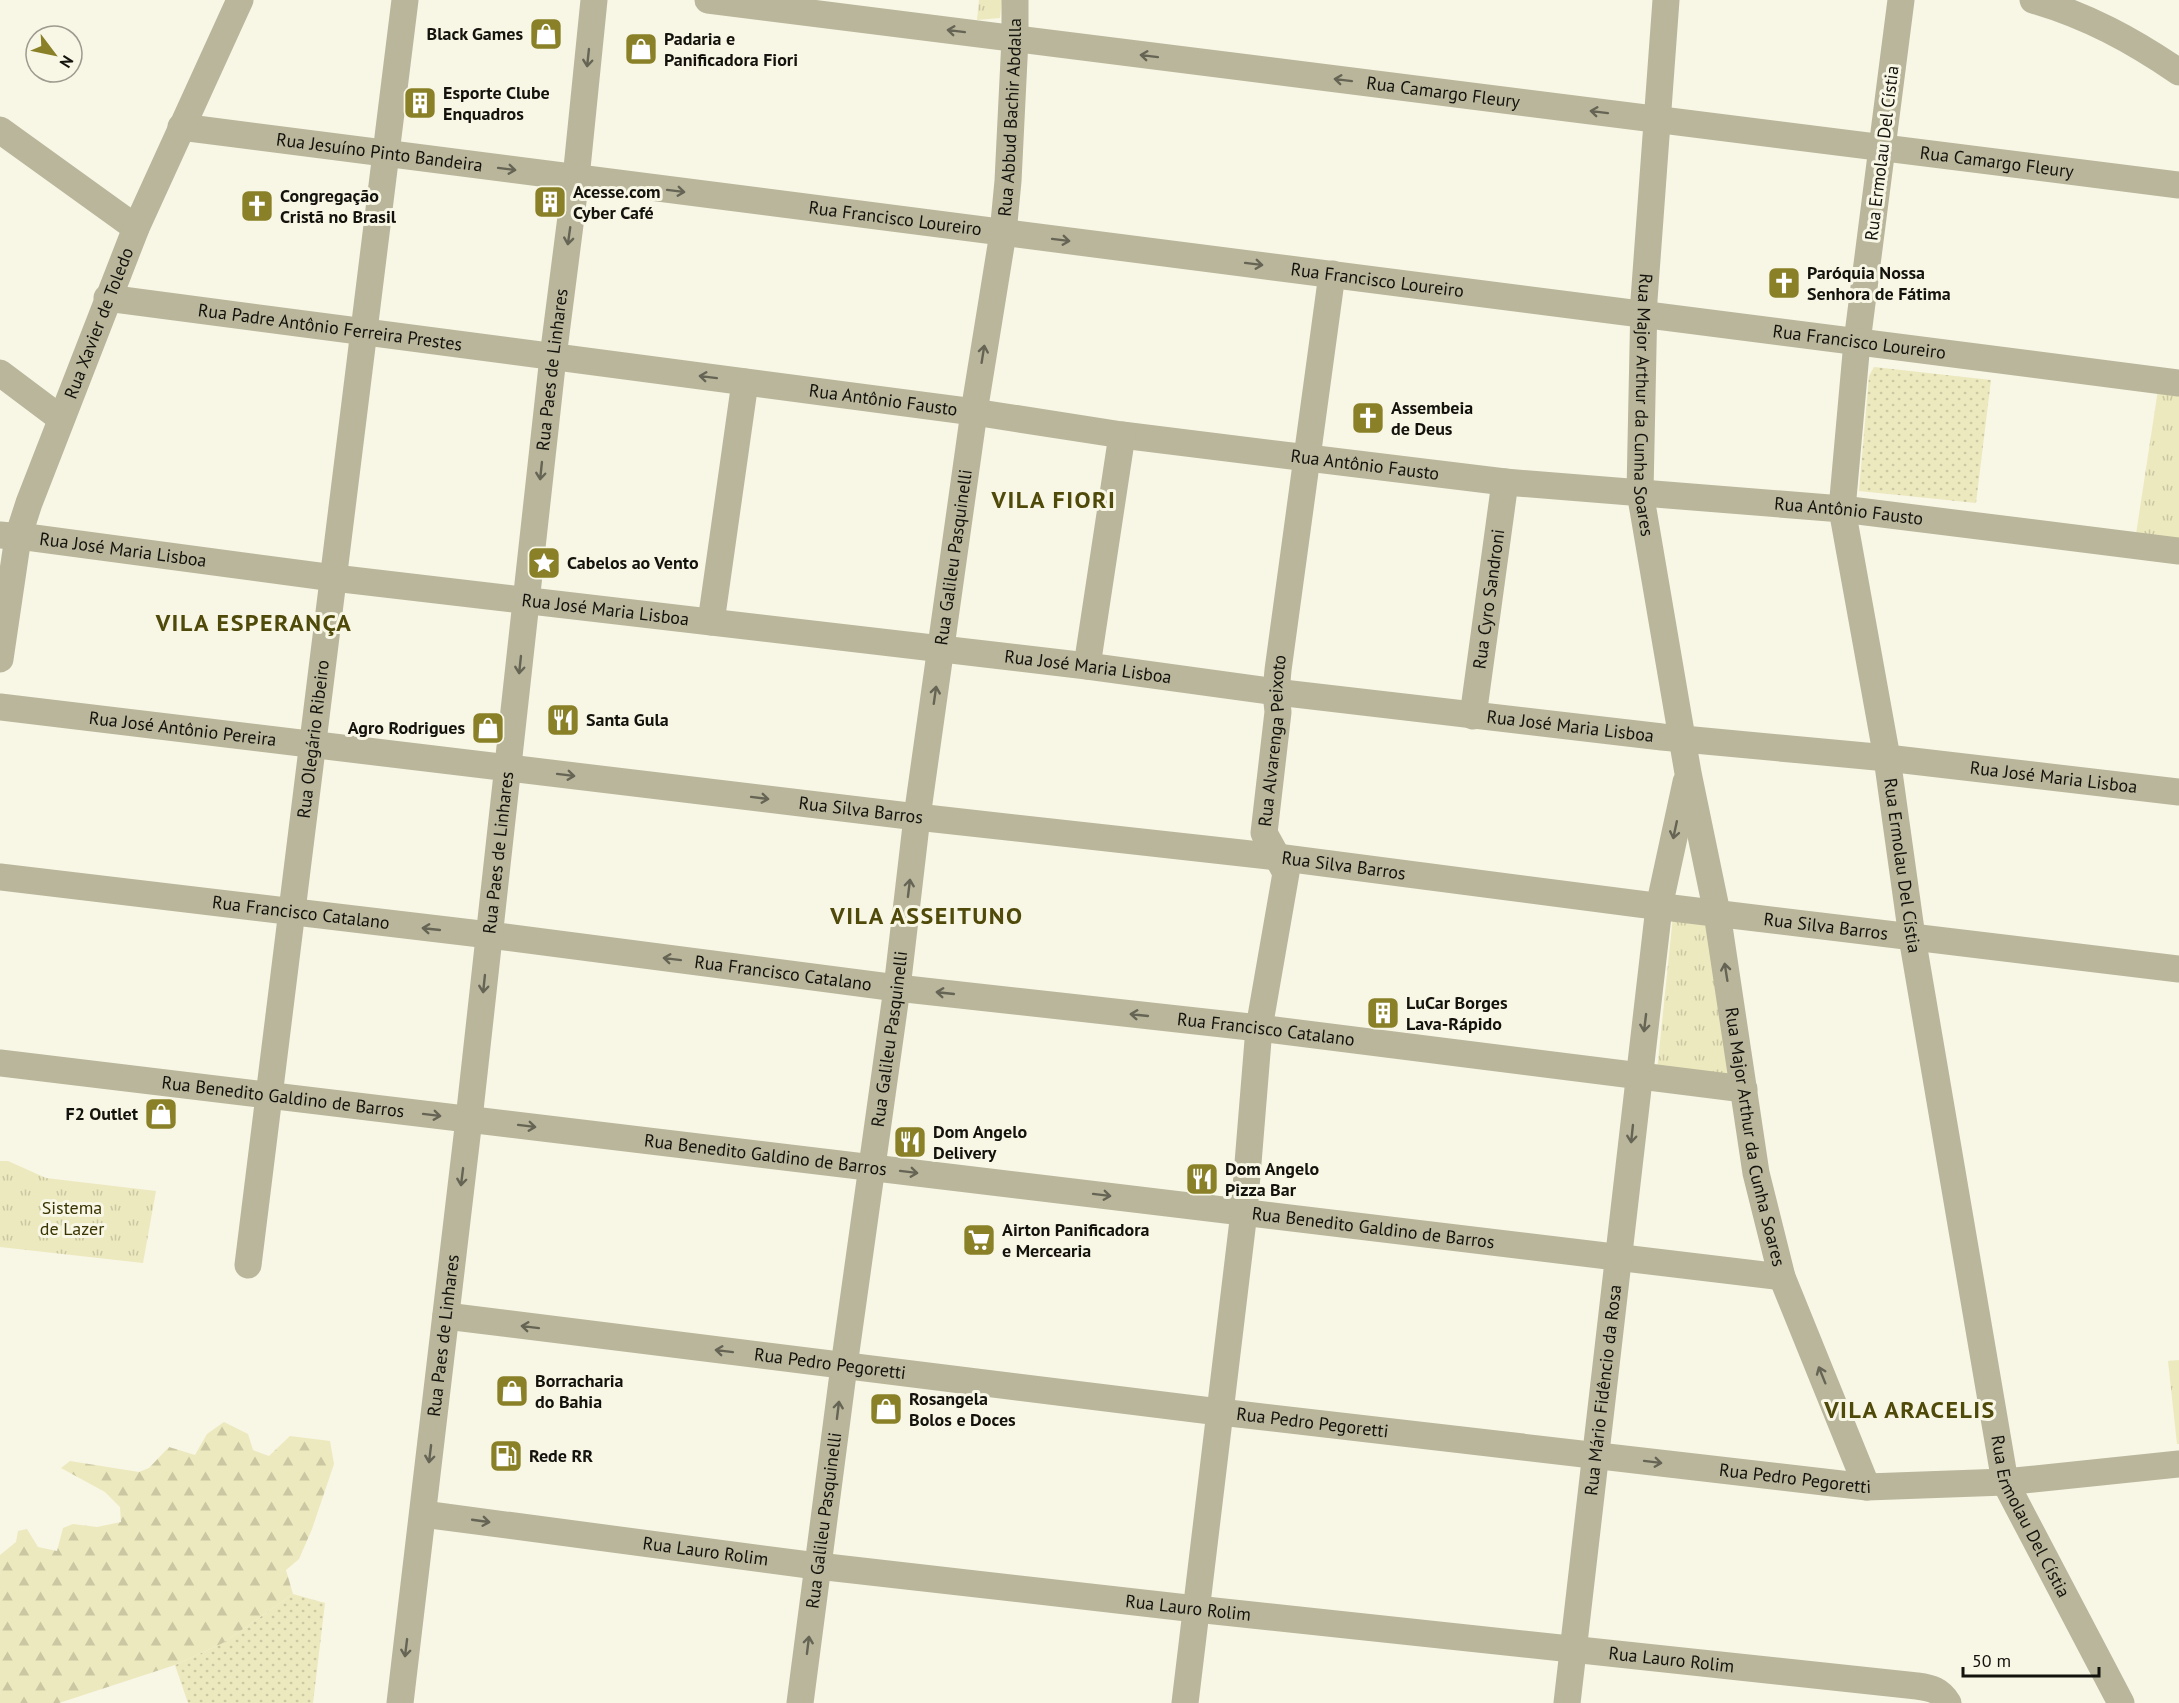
<svg xmlns="http://www.w3.org/2000/svg" width="2179" height="1703" viewBox="0 0 2179 1703" font-family="'PT Sans',sans-serif">
<style>
.grass{fill:url(#grass-dots)}
.forest{fill:url(#forest-firs)}
.park{fill:url(#park-tufts)}
.lines{fill:none;stroke-linecap:round;stroke-linejoin:round}
.minor{stroke:#b9b69b;stroke-width:27}
.oneway{stroke:#666454}
.labels{text-anchor:middle;stroke-width:6;stroke-linejoin:round;paint-order:stroke}
.poi-label{font-size:18px;font-weight:bold;fill:#13120c;stroke:#f8f6e5;text-anchor:start}
.street-label{font-size:18px;fill:#13120c;stroke:#f8f6e5}
.park-label{font-size:18px;fill:#393400;stroke:#f8f6e5}
.district-label{font-size:24px;font-weight:bold;letter-spacing:1.5px;fill:#504a0a;stroke:#f8f6e5}
</style>
<defs>
<pattern id="grass-dots" width="8" height="8" patternUnits="userSpaceOnUse" patternTransform="scale(1.5)"><rect width="8" height="8" fill="#ece9be"/><path d="M2 2h.1M6 6h.1" fill="none" stroke="#cac7a2" stroke-width="1.8" stroke-linecap="round"/></pattern>
<pattern id="forest-firs" width="22" height="20" patternUnits="userSpaceOnUse" patternTransform="scale(1.5)"><rect width="22" height="20" fill="#ece9be"/><path d="M5 1l3.5 6h-7zM16 11l3.5 6h-7z" fill="#cac7a2"/></pattern>
<pattern id="park-tufts" width="24" height="20" patternUnits="userSpaceOnUse" patternTransform="scale(1.5)"><rect width="24" height="20" fill="#ece9be"/><path d="M3 7l-1-3M5 7V3M7 7l1-3M15 17l-1-3M17 17v-4M19 17l1-3" fill="none" stroke="#cac7a2"/></pattern>
</defs>
<rect width="100%" height="100%" fill="#f8f6e5"/>
<!-- grass -->
<g class="grass">
<polygon points="1874,367 1991,380 1976,503 1859,491 1869,376"/>
<polygon points="293,1594 325,1603 313,1703 188,1703 175,1665 223,1643"/>
</g>
<!-- forest -->
<polygon class="forest" points="224,1422 248,1434 253,1450 269,1456 290,1436 330,1441 334,1464 312,1529 299,1559 286,1570 293,1594 223,1643 175,1665 59,1703 0,1703 0,1555 16,1542 18,1531 27,1529 38,1547 57,1551 63,1528 73,1524 97,1527 121,1522 120,1507 105,1492 61,1468 70,1461 139,1472 149,1468 169,1447 195,1455 207,1434"/>
<!-- park -->
<g class="park">
<polygon points="979,0 1002,0 1000,18 977,20"/>
<polygon points="2159,383 2179,386 2179,546 2135,541"/>
<polygon points="1673,916 1716,919 1735,1077 1657,1071"/>
<polygon points="0,1161 8,1161 46,1178 156,1191 143,1263 0,1247"/>
<polygon points="2179,1360 2179,1444 2177,1444 2168,1361"/>
</g>
<g class="lines">
<!-- minor -->
<g class="minor">
<path id="s1" d="M708 0 2179 185"/>
<path id="s2" d="M1666 0 1644 300 1640 492 1688 773 1717 913 1756 1173 1782 1277 1867 1487"/>
<path id="s3" d="M1901 0 1857 342 1842 509 1887 758 1912 937 2005 1482 2121 1703"/>
<path d="M2033 0C2088 16 2132 40 2179 72"/>
<path id="s4" d="M181 127 2179 383"/>
<polyline points="0,130 136,228"/>
<path id="s5" d="M107 298 974 412 1122 435 1308 458 1505 482 1842 509 2179 551"/>
<polyline points="0,373 60,418"/>
<path id="s6" d="M0 535 34 538 334 578 1087 666 1276 692 1662 737 1887 758 2179 792"/>
<polyline points="711,622 745,382"/>
<path id="s7" d="M0 659 18 537 29 503 136 228 240 0"/>
<polyline points="1087,666 1122,435"/>
<path id="s8" d="M0 707 917 817 1277 857 1639 904 2179 969"/>
<path id="s9" d="M1473 716 1505 482"/>
<path id="s10" d="M0 877 489 935 897 988 1259 1028 1744 1089"/>
<path id="s11" d="M0 1063 1782 1277"/>
<path id="s12" d="M248 1265 405 0"/>
<path id="s13" d="M446 1316 1203 1410 1867 1487 2005 1482 2179 1464"/>
<path id="s14" d="M423 1514 809 1565 1196 1609 1917 1686C1932 1688 1940 1690 1948 1703"/>
<path id="s15" d="M400 1703 469 1119 553 357 576 178 594 0"/>
<path id="s16" d="M800 1703 844 1366 897 988 917 817 974 412 1003 233 1008 181 1015 39V0"/>
<path id="s17" d="M1185 1703 1244 1212 1259 1028 1286 873 1264 833 1278 712 1276 692 1278 670 1332 274"/>
<path id="s18" d="M1567 1703 1659 907 1686 782"/>
</g>
</g>
<!-- one-way arrows -->
<defs><path id="oneway-shaft" d="M-6 0H5M1.5-3L5.5 0L1.5 3" fill="none" stroke-width="1.6" stroke-linecap="round" stroke-linejoin="round" transform="scale(1.5)"/></defs>
<g class="oneway">
<use href="#oneway-shaft" transform="translate(956 31) rotate(-173)"/>
<use href="#oneway-shaft" transform="translate(1149 56) rotate(-173)"/>
<use href="#oneway-shaft" transform="translate(588 58) rotate(96)"/>
<use href="#oneway-shaft" transform="translate(1343 80) rotate(-173)"/>
<use href="#oneway-shaft" transform="translate(1599 112) rotate(-173)"/>
<use href="#oneway-shaft" transform="translate(507 169) rotate(7)"/>
<use href="#oneway-shaft" transform="translate(676 191) rotate(7)"/>
<use href="#oneway-shaft" transform="translate(569 236) rotate(98)"/>
<use href="#oneway-shaft" transform="translate(1061 240) rotate(7)"/>
<use href="#oneway-shaft" transform="translate(1254 264) rotate(7)"/>
<use href="#oneway-shaft" transform="translate(983 354) rotate(-81)"/>
<use href="#oneway-shaft" transform="translate(708 377) rotate(-173)"/>
<use href="#oneway-shaft" transform="translate(541 471) rotate(96)"/>
<use href="#oneway-shaft" transform="translate(520 665) rotate(96)"/>
<use href="#oneway-shaft" transform="translate(935 695) rotate(-82)"/>
<use href="#oneway-shaft" transform="translate(566 775) rotate(7)"/>
<use href="#oneway-shaft" transform="translate(760 798) rotate(7)"/>
<use href="#oneway-shaft" transform="translate(1675 830) rotate(102)"/>
<use href="#oneway-shaft" transform="translate(909 888) rotate(-83)"/>
<use href="#oneway-shaft" transform="translate(431 929) rotate(-174)"/>
<use href="#oneway-shaft" transform="translate(672 959) rotate(-173)"/>
<use href="#oneway-shaft" transform="translate(1726 972) rotate(-99)"/>
<use href="#oneway-shaft" transform="translate(484 984) rotate(96)"/>
<use href="#oneway-shaft" transform="translate(945 993) rotate(-174)"/>
<use href="#oneway-shaft" transform="translate(1139 1015) rotate(-174)"/>
<use href="#oneway-shaft" transform="translate(1645 1023) rotate(97)"/>
<use href="#oneway-shaft" transform="translate(432 1115) rotate(7)"/>
<use href="#oneway-shaft" transform="translate(527 1126) rotate(7)"/>
<use href="#oneway-shaft" transform="translate(1632 1134) rotate(96)"/>
<use href="#oneway-shaft" transform="translate(909 1172) rotate(7)"/>
<use href="#oneway-shaft" transform="translate(462 1177) rotate(97)"/>
<use href="#oneway-shaft" transform="translate(1102 1195) rotate(7)"/>
<use href="#oneway-shaft" transform="translate(530 1327) rotate(-173)"/>
<use href="#oneway-shaft" transform="translate(724 1351) rotate(-173)"/>
<use href="#oneway-shaft" transform="translate(1822 1375) rotate(-112)"/>
<use href="#oneway-shaft" transform="translate(838 1410) rotate(-83)"/>
<use href="#oneway-shaft" transform="translate(430 1454) rotate(97)"/>
<use href="#oneway-shaft" transform="translate(1653 1462) rotate(7)"/>
<use href="#oneway-shaft" transform="translate(481 1521) rotate(8)"/>
<use href="#oneway-shaft" transform="translate(808 1645) rotate(-83)"/>
<use href="#oneway-shaft" transform="translate(406 1648) rotate(97)"/>
</g>
<!-- icons -->
<defs>
<g id="shop-square" transform="scale(1.725)"><rect x="-9" y="-9" width="18" height="18" rx="4" fill="#898027" stroke="#f8f6e5"/><path d="M-5-2.5h2.3a2.7 3.5 0 0 1 5.4 0H5L5.5 6h-11ZM-1.5-2.5h3a1.5 2.3 0 0 0-3 0Z" fill="#fff"/></g>
<g id="building-square" transform="scale(1.725)"><rect x="-9" y="-9" width="18" height="18" rx="4" fill="#898027" stroke="#f8f6e5"/><path d="M-4-6H4V6H1V3H-1V6H-4ZM-2.5-4.3h1.7v1.8h-1.7ZM.8-4.3h1.7v1.8H.8ZM-2.5-1h1.7V.8h-1.7ZM.8-1h1.7V.8H.8Z" fill="#fff"/></g>
<g id="church-square" transform="scale(1.725)"><rect x="-9" y="-9" width="18" height="18" rx="4" fill="#898027" stroke="#f8f6e5"/><path d="M-1.2-6h2.4v3.5h3.3v2.4h-3.3V6h-2.4V-.1h-3.3v-2.4h3.3Z" fill="#fff"/></g>
<g id="sight-square" transform="scale(1.725)"><rect x="-9" y="-9" width="18" height="18" rx="4" fill="#898027" stroke="#f8f6e5"/><path d="M0-6L1.8-2.2L6-1.7L2.9 1.2L3.7 5.4L0 3.3L-3.7 5.4L-2.9 1.2L-6-1.7L-1.8-2.2Z" fill="#fff"/></g>
<g id="restaurant-square" transform="scale(1.725)"><rect x="-9" y="-9" width="18" height="18" rx="4" fill="#898027" stroke="#f8f6e5"/><path d="M-5-6h1v4h1v-4h1v4h1v-4h1v5L-1.5 .5V6h-2V.5L-5-1ZM5-6V6H3V1.5H1.5Q1.5-4 5-6Z" fill="#fff"/></g>
<g id="supermarket-square" transform="scale(1.725)"><rect x="-9" y="-9" width="18" height="18" rx="4" fill="#898027" stroke="#f8f6e5"/><path d="M-6-5.5h2.5l.6 2H6L4.5 2H-2.5L-4.4-4H-6ZM-1.5 3.2a1.3 1.3 0 1 0 .1 0ZM3 3.2a1.3 1.3 0 1 0 .1 0Z" fill="#fff"/></g>
<g id="fuel-square" transform="scale(1.725)"><rect x="-9" y="-9" width="18" height="18" rx="4" fill="#898027" stroke="#f8f6e5"/><path d="M-5.5-6h7V0h2V4h1.3V-2.5L3-4.5l.8-.8L6-3V5H2.5V1h-1V6h-7ZM-4.2-4.7v3.2H.2V-4.7Z" fill="#fff"/></g>
</defs>
<g fill-rule="evenodd">
<use href="#shop-square" x="546" y="34"/>
<use href="#shop-square" x="641" y="49"/>
<use href="#building-square" x="420" y="103"/>
<use href="#building-square" x="550" y="202"/>
<use href="#church-square" x="257" y="206"/>
<use href="#church-square" x="1784" y="283"/>
<use href="#church-square" x="1368" y="418"/>
<use href="#sight-square" x="544" y="563"/>
<use href="#restaurant-square" x="563" y="720"/>
<use href="#shop-square" x="488" y="728"/>
<use href="#building-square" x="1383" y="1013"/>
<use href="#shop-square" x="161" y="1114"/>
<use href="#restaurant-square" x="910" y="1142"/>
<use href="#restaurant-square" x="1202" y="1179"/>
<use href="#supermarket-square" x="979" y="1240"/>
<use href="#shop-square" x="512" y="1391"/>
<use href="#shop-square" x="886" y="1409"/>
<use href="#fuel-square" x="506" y="1456"/>
</g>
<g class="labels">
<!-- poi labels -->
<g class="poi-label">
<text x="523" y="40" text-anchor="end">Black Games</text>
<text x="664" y="45">Padaria e<tspan x="664" dy="21">Panificadora Fiori</tspan></text>
<text x="443" y="99">Esporte Clube<tspan x="443" dy="21">Enquadros</tspan></text>
<text x="573" y="198">Acesse.com<tspan x="573" dy="21">Cyber Café</tspan></text>
<text x="280" y="202">Congregação<tspan x="280" dy="21">Cristã no Brasil</tspan></text>
<text x="1807" y="279">Paróquia Nossa<tspan x="1807" dy="21">Senhora de Fátima</tspan></text>
<text x="1391" y="414">Assembeia<tspan x="1391" dy="21">de Deus</tspan></text>
<text x="567" y="569">Cabelos ao Vento</text>
<text x="586" y="726">Santa Gula</text>
<text x="465" y="734" text-anchor="end">Agro Rodrigues</text>
<text x="1406" y="1009">LuCar Borges<tspan x="1406" dy="21">Lava-Rápido</tspan></text>
<text x="138" y="1120" text-anchor="end">F2 Outlet</text>
<text x="933" y="1138">Dom Angelo<tspan x="933" dy="21">Delivery</tspan></text>
<text x="1225" y="1175">Dom Angelo<tspan x="1225" dy="21">Pizza Bar</tspan></text>
<text x="1002" y="1236">Airton Panificadora<tspan x="1002" dy="21">e Mercearia</tspan></text>
<text x="535" y="1387">Borracharia<tspan x="535" dy="21">do Bahia</tspan></text>
<text x="909" y="1405">Rosangela<tspan x="909" dy="21">Bolos e Doces</tspan></text>
<text x="529" y="1462">Rede RR</text>
</g>
<!-- street labels -->
<g class="street-label">
<text dy="6" stroke="none"><textPath href="#s1" startOffset="741">Rua Camargo Fleury</textPath></text>
<text dy="6" stroke="none"><textPath href="#s16" startOffset="1600">Rua Abbud Bachir Abdalla</textPath></text>
<text dy="6" stroke="none"><textPath href="#s4" startOffset="200">Rua Jesuíno Pinto Bandeira</textPath></text>
<text transform="translate(1882 153) rotate(-83)" y="6">Rua Ermolau Del Cístia</text>
<text dy="6" stroke="none"><textPath href="#s1" startOffset="1299">Rua Camargo Fleury</textPath></text>
<text dy="6" stroke="none"><textPath href="#s4" startOffset="720">Rua Francisco Loureiro</textPath></text>
<text dy="6" stroke="none"><textPath href="#s4" startOffset="1206">Rua Francisco Loureiro</textPath></text>
<text dy="6" stroke="none"><textPath href="#s7" startOffset="352">Rua Xavier de Toledo</textPath></text>
<text dy="6" stroke="none"><textPath href="#s5" startOffset="225">Rua Padre Antônio Ferreira Prestes</textPath></text>
<text dy="6" stroke="none"><textPath href="#s4" startOffset="1692">Rua Francisco Loureiro</textPath></text>
<text dy="6" stroke="none"><textPath href="#s15" startOffset="1342">Rua Paes de Linhares</textPath></text>
<text dy="6" stroke="none"><textPath href="#s5" startOffset="783">Rua Antônio Fausto</textPath></text>
<text dy="6" stroke="none"><textPath href="#s2" startOffset="406">Rua Major Arthur da Cunha Soares</textPath></text>
<text dy="6" stroke="none"><textPath href="#s5" startOffset="1269">Rua Antônio Fausto</textPath></text>
<text dy="6" stroke="none"><textPath href="#s5" startOffset="1755">Rua Antônio Fausto</textPath></text>
<text dy="6" stroke="none"><textPath href="#s6" startOffset="124">Rua José Maria Lisboa</textPath></text>
<text dy="6" stroke="none"><textPath href="#s16" startOffset="1156">Rua Galileu Pasquinelli</textPath></text>
<text dy="6" stroke="none"><textPath href="#s9" startOffset="118">Rua Cyro Sandroni</textPath></text>
<text dy="6" stroke="none"><textPath href="#s6" startOffset="610">Rua José Maria Lisboa</textPath></text>
<text dy="6" stroke="none"><textPath href="#s6" startOffset="1096">Rua José Maria Lisboa</textPath></text>
<text dy="6" stroke="none"><textPath href="#s6" startOffset="1582">Rua José Maria Lisboa</textPath></text>
<text dy="6" stroke="none"><textPath href="#s8" startOffset="184">Rua José Antônio Pereira</textPath></text>
<text dy="6" stroke="none"><textPath href="#s12" startOffset="530">Rua Olegário Ribeiro</textPath></text>
<text dy="6" stroke="none"><textPath href="#s17" startOffset="975">Rua Alvarenga Peixoto</textPath></text>
<text dy="6" stroke="none"><textPath href="#s6" startOffset="2068">Rua José Maria Lisboa</textPath></text>
<text dy="6" stroke="none"><textPath href="#s8" startOffset="867">Rua Silva Barros</textPath></text>
<text dy="6" stroke="none"><textPath href="#s15" startOffset="856">Rua Paes de Linhares</textPath></text>
<text dy="6" stroke="none"><textPath href="#s8" startOffset="1353">Rua Silva Barros</textPath></text>
<text dy="6" stroke="none"><textPath href="#s3" startOffset="874">Rua Ermolau Del Cístia</textPath></text>
<text dy="6" stroke="none"><textPath href="#s10" startOffset="303">Rua Francisco Catalano</textPath></text>
<text dy="6" stroke="none"><textPath href="#s8" startOffset="1839">Rua Silva Barros</textPath></text>
<text dy="6" stroke="none"><textPath href="#s10" startOffset="789">Rua Francisco Catalano</textPath></text>
<text dy="6" stroke="none"><textPath href="#s10" startOffset="1275">Rua Francisco Catalano</textPath></text>
<text dy="6" stroke="none"><textPath href="#s16" startOffset="670">Rua Galileu Pasquinelli</textPath></text>
<text dy="6" stroke="none"><textPath href="#s11" startOffset="285">Rua Benedito Galdino de Barros</textPath></text>
<text dy="6" stroke="none"><textPath href="#s2" startOffset="1148">Rua Major Arthur da Cunha Soares</textPath></text>
<text dy="6" stroke="none"><textPath href="#s11" startOffset="771">Rua Benedito Galdino de Barros</textPath></text>
<text dy="6" stroke="none"><textPath href="#s11" startOffset="1383">Rua Benedito Galdino de Barros</textPath></text>
<text dy="6" stroke="none"><textPath href="#s15" startOffset="370">Rua Paes de Linhares</textPath></text>
<text dy="6" stroke="none"><textPath href="#s13" startOffset="387">Rua Pedro Pegoretti</textPath></text>
<text dy="6" stroke="none"><textPath href="#s18" startOffset="315">Rua Mário Fidêncio da Rosa</textPath></text>
<text dy="6" stroke="none"><textPath href="#s13" startOffset="873">Rua Pedro Pegoretti</textPath></text>
<text dy="6" stroke="none"><textPath href="#s13" startOffset="1359">Rua Pedro Pegoretti</textPath></text>
<text dy="6" stroke="none"><textPath href="#s3" startOffset="1540">Rua Ermolau Del Cístia</textPath></text>
<text dy="6" stroke="none"><textPath href="#s16" startOffset="184">Rua Galileu Pasquinelli</textPath></text>
<text dy="6" stroke="none"><textPath href="#s14" startOffset="285">Rua Lauro Rolim</textPath></text>
<text dy="6" stroke="none"><textPath href="#s14" startOffset="771">Rua Lauro Rolim</textPath></text>
<text dy="6" stroke="none"><textPath href="#s14" startOffset="1257">Rua Lauro Rolim</textPath></text>
</g>
<!-- park labels -->
<g class="park-label">
<text x="72" y="1214">Sistema<tspan x="72" dy="21">de Lazer</tspan></text>
</g>
<!-- district labels -->
<g class="district-label">
<text x="1054" y="508">VILA FIORI</text>
<text x="254" y="631">VILA ESPERANÇA</text>
<text x="927" y="924">VILA ASSEITUNO</text>
<text x="1910" y="1418">VILA ARACELIS</text>
</g>
</g>
<!-- north arrow -->
<g transform="translate(54 54) rotate(122)"><circle r="28" fill="#f8f6e5" stroke="#9c9b8e" stroke-width="1.5"/>
<path d="M0-4.5L10 22L0 15L-10 22Z" fill="#898027"/>
<text y="-9" font-size="16" font-weight="bold" text-anchor="middle" fill="#13120c">N</text>
</g>
<!-- scale -->
<path d="M1963 1667v9h136v-9" fill="none" stroke="#13120c" stroke-width="3"/>
<text x="1972" y="1667" font-size="18" fill="#13120c" stroke="#f8f6e5" stroke-width="4.5" paint-order="stroke">50 m</text>
</svg>
